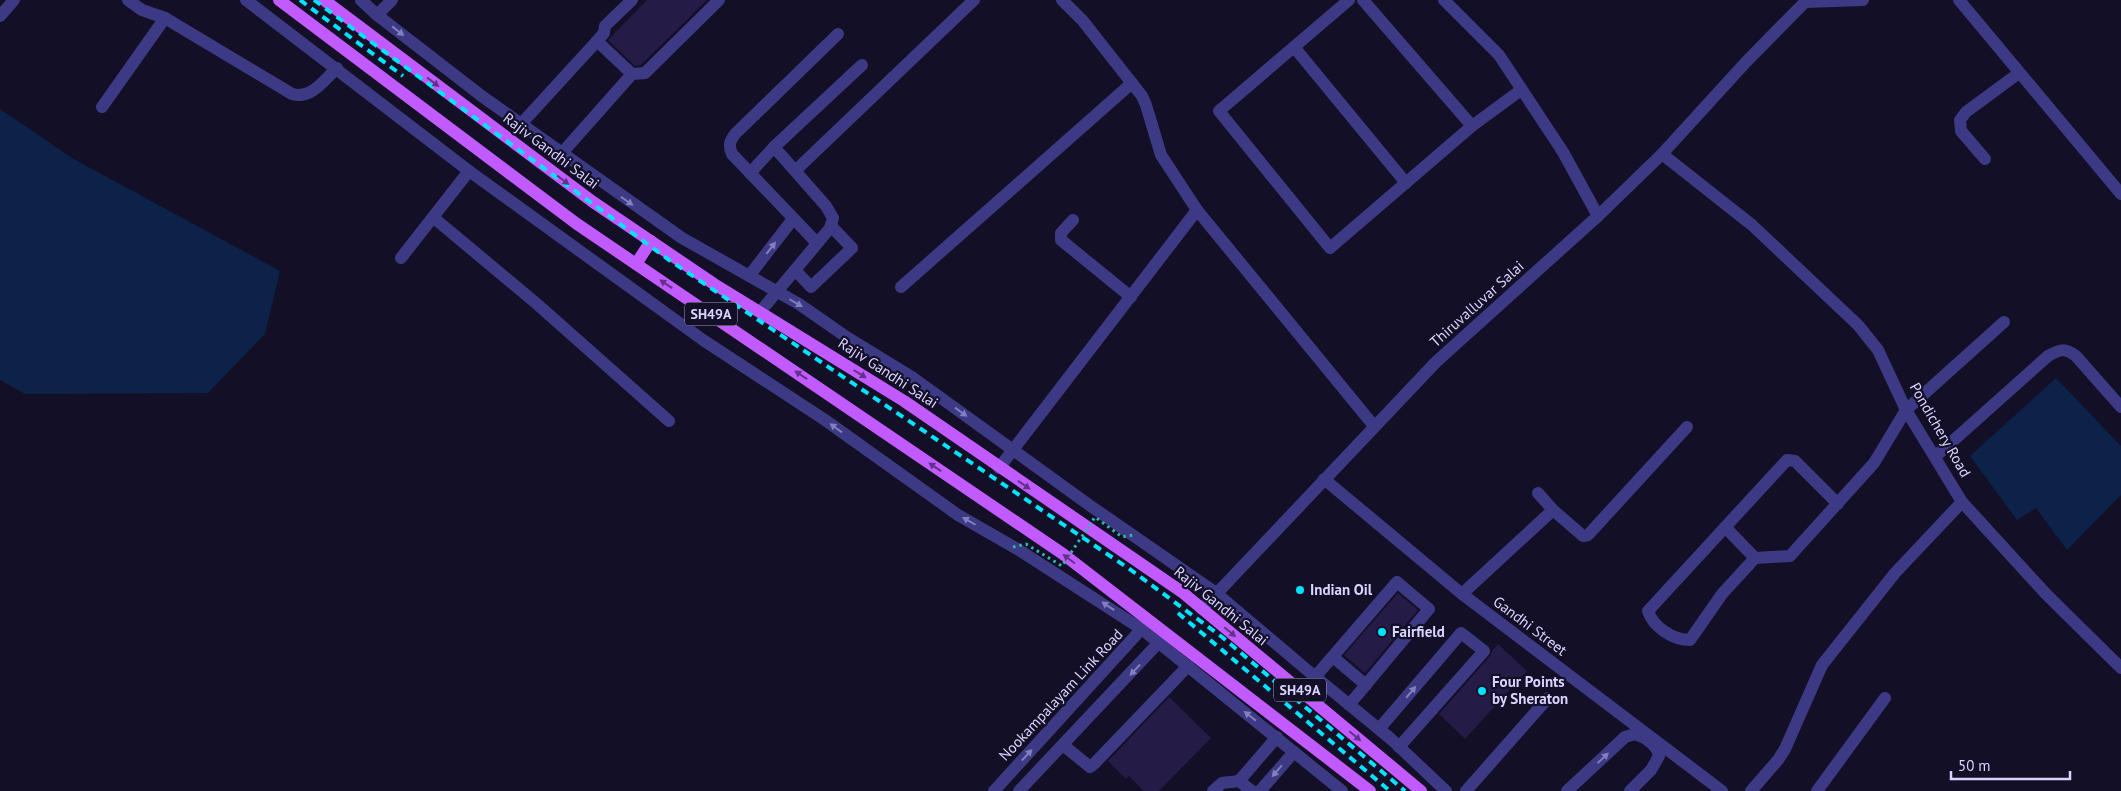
<svg xmlns="http://www.w3.org/2000/svg" width="2121" height="791" viewBox="0 0 2121 791" font-family="'PT Sans',sans-serif">
<style>
.water{fill:#0c2248}
.building{fill:#241b47}
.lines{fill:none;stroke-linecap:round;stroke-linejoin:round}
.minor{stroke:#3d3a85;stroke-width:12}
.major{stroke:#c25bff;stroke-width:12}
.rail{stroke:#00e5ff;stroke-width:4;stroke-dasharray:8 6;stroke-linecap:butt}
.path-bridge{stroke:#2fb8b0;stroke-width:3;stroke-dasharray:2.5 4;stroke-linecap:butt}
.oneway{fill:#837fbc}
.oneway2{fill:#623188}
.poi-dot{fill:#00e5ff;stroke:#130f26;stroke-width:2}
.labels{text-anchor:middle;stroke-width:4.5;stroke-linejoin:round;paint-order:stroke}
.shield{fill:#130f26;stroke:#9e99be;stroke-width:1}
.shield-label{font-size:14px;font-weight:bold;fill:#d9d4ff}
.street-label{font-size:15px;fill:#d9d4ff;stroke:#130f26}
.poi-label{font-size:15px;font-weight:bold;fill:#d9d4ff;stroke:#130f26;text-anchor:start}
</style>
<rect width="100%" height="100%" fill="#130f26"/>
<!-- water -->
<g class="water">
<polygon points="0,109 72,158 280,271 265,334 208,393 25,394 0,380"/>
<polygon points="2056,378 2121,446 2121,495 2067,550 2036,508 2017,520 1970,456"/>
</g>
<!-- building -->
<g class="building">
<polygon points="647,0 707,0 641,65 635,66 608,40"/>
<polygon points="1398,593 1418,610 1365,673 1344,655"/>
<polygon points="1498,644 1527,671 1465,739 1439,714 1490,656 1492,651"/>
<polygon points="1169,697 1211,738 1159,791 1144,791 1129,776 1126,779 1108,761"/>
</g>
<g class="lines">
<!-- minor -->
<g class="minor">
<path d="M128 0 142 10 165 18 292 94C311 100 324 80 337 68"/>
<polyline points="246,0 469,171 703,340 825,420 958,515 1019,550 1143,630 1342,791"/>
<polyline points="361,0 377,15 483,97 682,238 799,304 845,336 912,377 1092,507 1216,593 1307,670 1391,739 1446,791"/>
<polyline points="1062,0 1083,21 1142,96 1146,105 1161,155 1197,210 1374,426"/>
<polyline points="1349,0 1219,111 1330,248 1472,126 1521,90"/>
<polyline points="1363,0 1472,126"/>
<polyline points="1444,0 1499,55 1563,152 1598,216"/>
<polyline points="1959,0 2121,194"/>
<polyline points="1805,2 1863,0"/>
<polyline points="377,15 392,0"/>
<polyline points="0,16 14,0"/>
<polyline points="597,41 604,33 605,26 632,0"/>
<polyline points="1294,47 1406,183"/>
<polyline points="632,74 645,73 719,0"/>
<polyline points="102,107 165,18"/>
<polyline points="521,124 597,41 632,74 562,153"/>
<polyline points="1662,154 1752,225 1858,325 1878,350 1906,410 1962,502 2046,594 2121,668"/>
<polyline points="1985,159 1961,131 1960,120 1966,112 2019,73"/>
<polyline points="796,170 974,0"/>
<polyline points="750,173 774,147 862,65"/>
<polyline points="434,218 537,304 669,421"/>
<polyline points="1073,220 1061,233 1061,240 1131,297"/>
<path d="M817 243 732 154C728 145 730 141 735 134L838 34"/>
<polyline points="401,258 469,171"/>
<polyline points="795,270 811,287 852,248 831,226"/>
<polyline points="749,276 793,219"/>
<polyline points="901,287 1132,83"/>
<polyline points="760,312 830,228 833,218 826,206 774,147"/>
<path d="M1936 456 2048 356C2060 349 2065 348 2076 356L2121 407"/>
<polyline points="999,468 1197,210"/>
<polyline points="1324,479 1462,594 1722,791"/>
<polyline points="1538,493 1553,510"/>
<path d="M1838 504 1795 461 1787 460 1648 611C1653 627 1673 640 1690 640L1722 594 1755 558 1790 556 1874 463 1906 410 2004 322"/>
<polyline points="1725,527 1755,558"/>
<polyline points="1462,594 1553,510 1583,536 1588,535 1687,427"/>
<polyline points="1202,609 1436,362 1598,216 1662,154 1746,62 1805,2 1804,0"/>
<polyline points="1333,657 1366,685"/>
<polyline points="1315,677 1397,582 1429,609 1349,705"/>
<polyline points="1379,729 1461,633 1484,651 1399,747"/>
<polyline points="1063,745 1090,767 1094,764 1188,666"/>
<polyline points="1239,781 1277,737"/>
<polyline points="994,791 1147,623"/>
<polyline points="1019,791 1164,637"/>
<polyline points="1213,791 1222,783 1239,781 1252,791"/>
<polyline points="1260,791 1294,752"/>
<polyline points="1466,791 1548,698"/>
<path d="M1567 791 1625 737 1635 734C1645 737 1657 745 1659 756L1651 770 1630 791"/>
<polyline points="1751,791 1778,760 1785,749 1822,665 1895,573 1962,502"/>
<polyline points="1817,791 1885,698"/>
</g>
<!-- major -->
<g class="major">
<polyline points="279,0 577,224 1063,554 1370,791"/>
<polyline points="324,0 593,202 714,284 904,401 1182,592 1421,791"/>
<polyline points="636,264 651,241"/>
</g>
<!-- rail -->
<g class="rail">
<polyline points="300,0 403,76"/>
<polyline points="314,0 672,262 1131,570 1222,637 1405,791"/>
<polyline points="1178,613 1390,791"/>
</g>
<!-- path-bridge -->
<polyline class="path-bridge" points="1013,547 1026,544 1062,566 1095,517 1122,537 1133,535"/>
</g>
<!-- one-way arrows -->
<defs><path id="oneway-solid" d="M-6-.8H1V-3.2L6.5 0L1 3.2V.8H-6Z" transform="scale(1.25)"/></defs>
<g class="oneway">
<use href="#oneway-solid" transform="translate(398 31) rotate(38)"/>
<use href="#oneway-solid" transform="translate(627 201) rotate(35)"/>
<use href="#oneway-solid" transform="translate(771 248) rotate(-52)"/>
<use href="#oneway-solid" transform="translate(796 303) rotate(30)"/>
<use href="#oneway-solid" transform="translate(961 412) rotate(36)"/>
<use href="#oneway-solid" transform="translate(836 428) rotate(-144)"/>
<use href="#oneway-solid" transform="translate(969 521) rotate(-150)"/>
<use href="#oneway-solid" transform="translate(1108 606) rotate(-146)"/>
<use href="#oneway-solid" transform="translate(1135 670) rotate(133)"/>
<use href="#oneway-solid" transform="translate(1411 692) rotate(-50)"/>
<use href="#oneway-solid" transform="translate(1250 716) rotate(-142)"/>
<use href="#oneway-solid" transform="translate(1027 755) rotate(-47)"/>
<use href="#oneway-solid" transform="translate(1603 758) rotate(-43)"/>
<use href="#oneway-solid" transform="translate(1277 771) rotate(131)"/>
</g>
<g class="oneway2">
<use href="#oneway-solid" transform="translate(433 82) rotate(37)"/>
<use href="#oneway-solid" transform="translate(563 180) rotate(37)"/>
<use href="#oneway-solid" transform="translate(666 284) rotate(-146)"/>
<use href="#oneway-solid" transform="translate(860 374) rotate(32)"/>
<use href="#oneway-solid" transform="translate(801 375) rotate(-146)"/>
<use href="#oneway-solid" transform="translate(935 467) rotate(-146)"/>
<use href="#oneway-solid" transform="translate(1024 485) rotate(34)"/>
<use href="#oneway-solid" transform="translate(1069 559) rotate(-143)"/>
<use href="#oneway-solid" transform="translate(1230 632) rotate(40)"/>
<use href="#oneway-solid" transform="translate(1355 736) rotate(40)"/>
</g>
<!-- markers -->
<g class="poi-dot">
<circle cx="1300" cy="590" r="5"/>
<circle cx="1382" cy="632" r="5"/>
<circle cx="1482" cy="691" r="5"/>
</g>
<g class="labels">
<!-- shield labels -->
<g class="shield">
<rect x="685" y="302.5" width="52" height="23" rx="4"/>
<rect x="1274" y="678.5" width="52" height="23" rx="4"/>
</g>
<g class="shield-label">
<text x="711" y="319">SH49A</text>
<text x="1300" y="695">SH49A</text>
</g>
<!-- street labels -->
<g class="street-label">
<text transform="translate(551 151) rotate(37)" y="5">Rajiv Gandhi Salai</text>
<text transform="translate(1477 304) rotate(-42)" y="5">Thiruvalluvar Salai</text>
<text transform="translate(888 373) rotate(33)" y="5">Rajiv Gandhi Salai</text>
<text transform="translate(1940 430) rotate(60)" y="5">Pondichery Road</text>
<text transform="translate(1221 606) rotate(39)" y="5">Rajiv Gandhi Salai</text>
<text transform="translate(1530 626) rotate(37)" y="5">Gandhi Street</text>
<text transform="translate(1061 695) rotate(-47)" y="5">Nookampalayam Link Road</text>
</g>
<!-- poi labels -->
<g class="poi-label">
<text x="1310" y="595">Indian Oil</text>
<text x="1392" y="637">Fairfield</text>
<text x="1492" y="687">Four Points<tspan x="1492" dy="17">by Sheraton</tspan></text>
</g>
</g>
<!-- scale -->
<path d="M1951 771v8h119v-8" fill="none" stroke="#d9d4ff" stroke-width="2.5"/>
<text x="1958" y="771" font-size="15" fill="#d9d4ff" stroke="#130f26" stroke-width="4" paint-order="stroke">50 m</text>
</svg>
